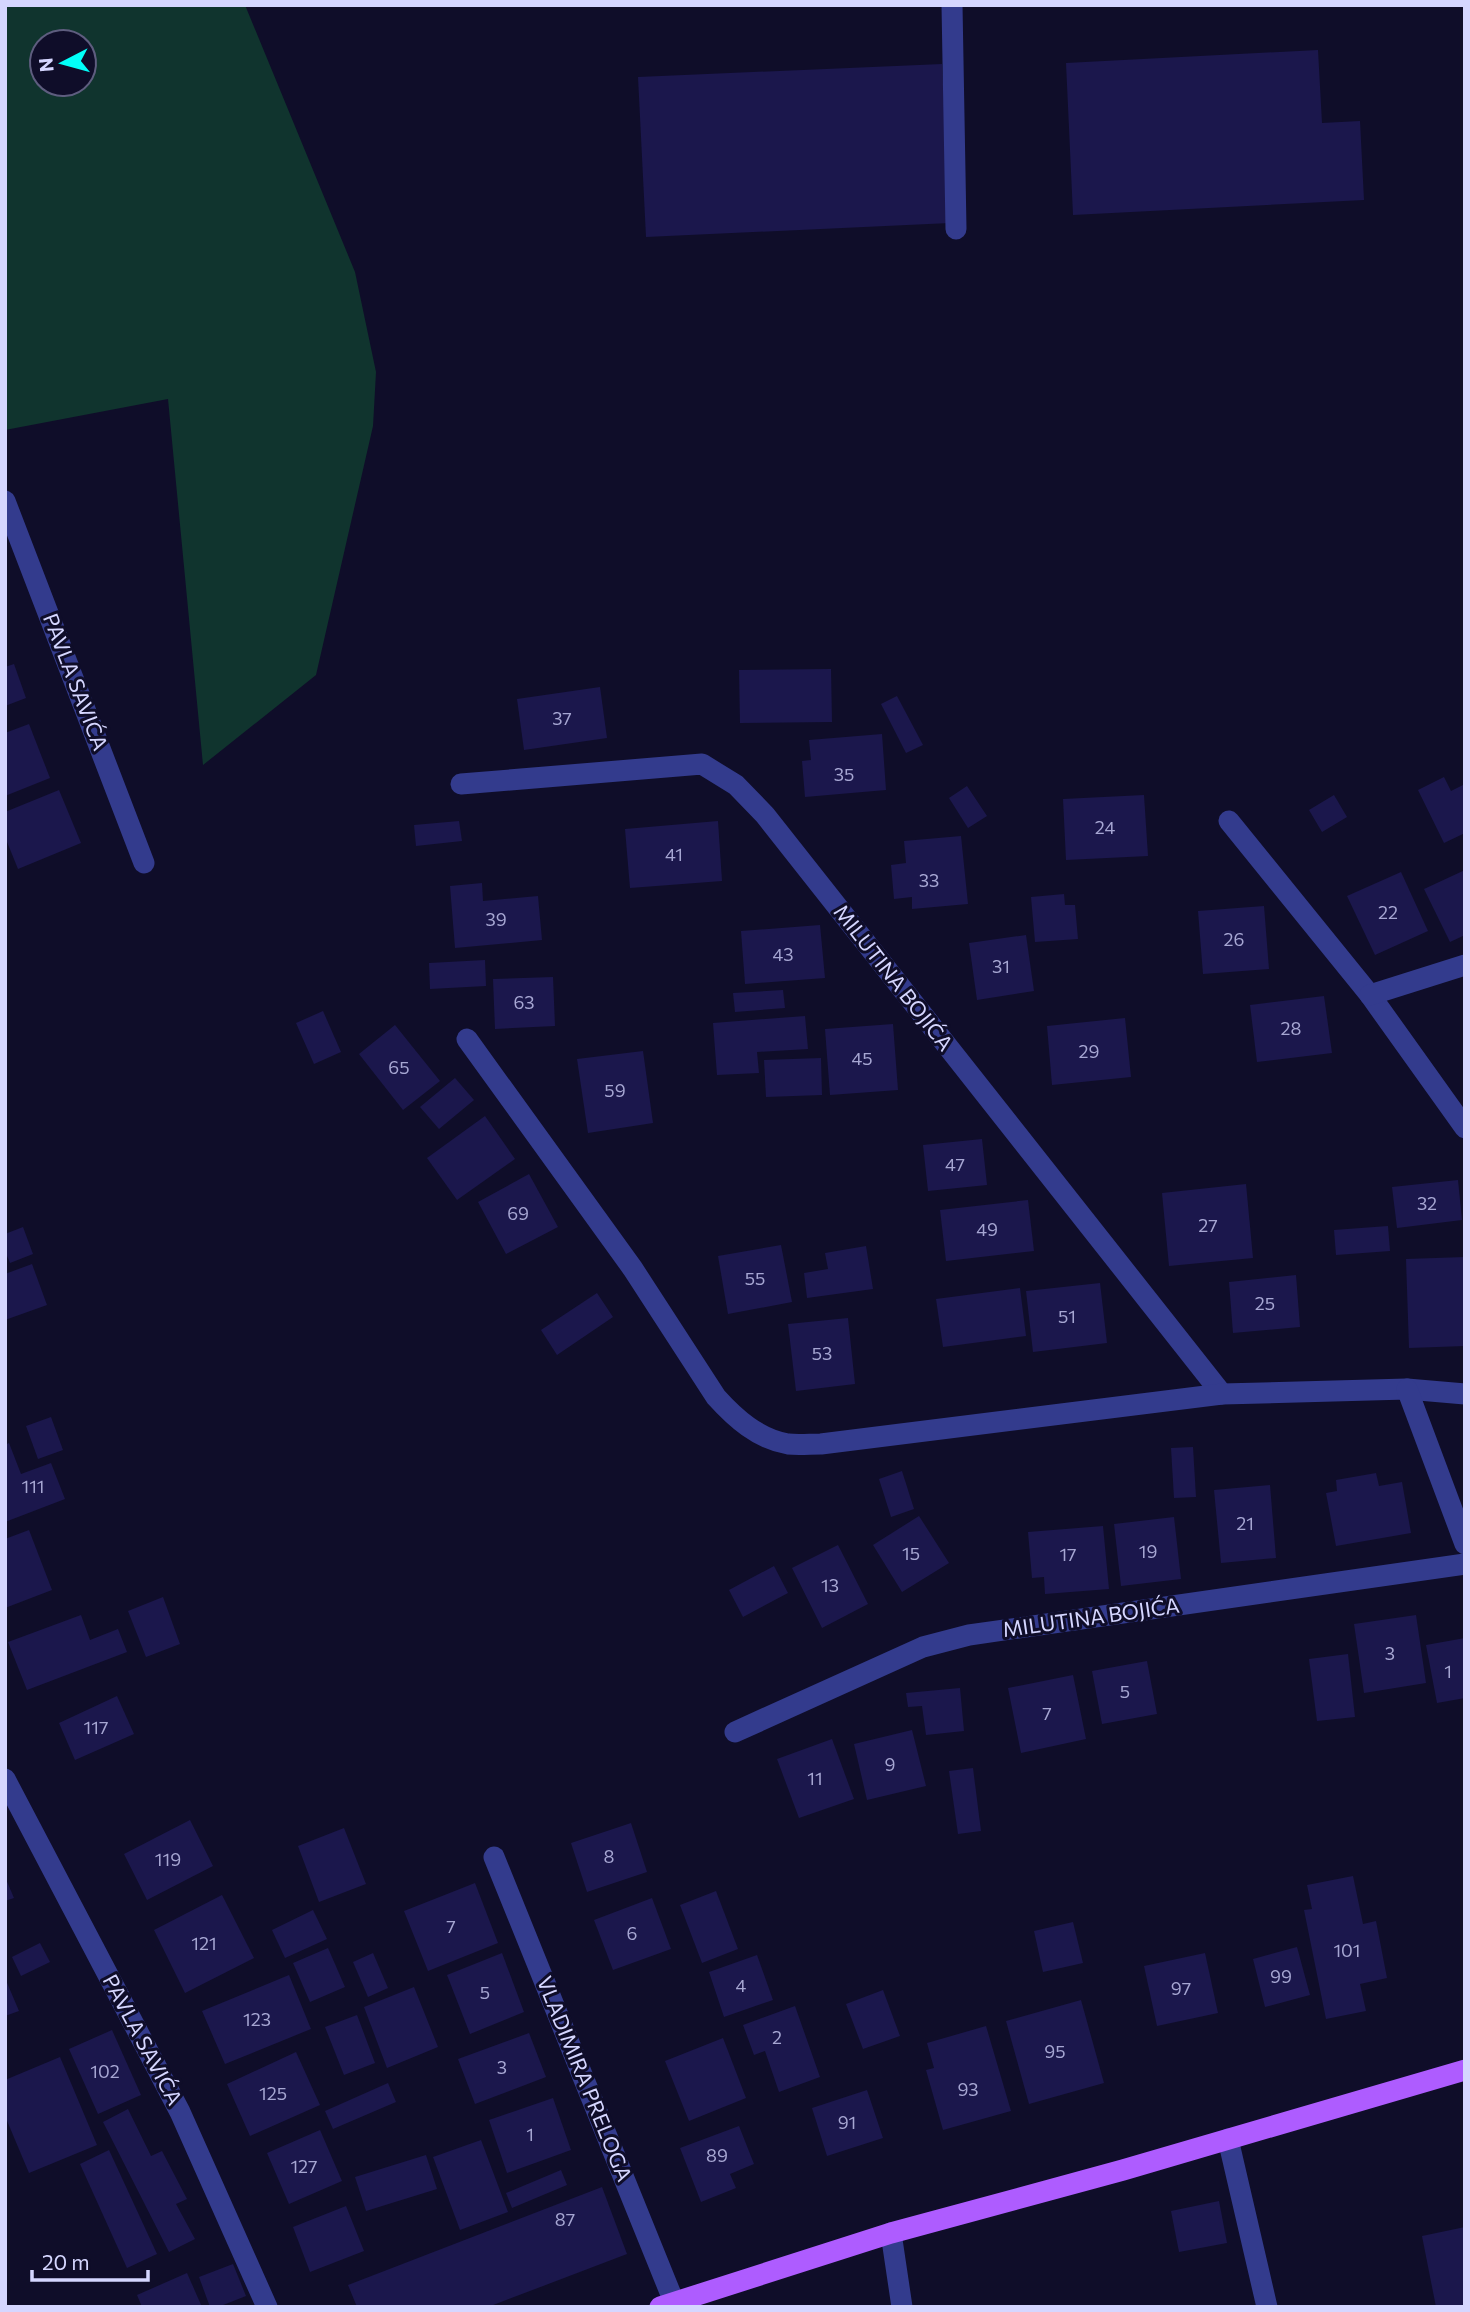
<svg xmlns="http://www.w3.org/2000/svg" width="1470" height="2312" viewBox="0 0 1470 2312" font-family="Commissioner,sans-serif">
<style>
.green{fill:#10342e;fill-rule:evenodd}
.building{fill:#1b174c}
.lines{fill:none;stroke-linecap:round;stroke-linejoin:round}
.minor{stroke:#333b8d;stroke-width:21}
.major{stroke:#ae5cff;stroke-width:21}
.labels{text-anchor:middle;stroke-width:6;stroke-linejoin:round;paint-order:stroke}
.number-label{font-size:18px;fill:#a6a6d2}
.street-label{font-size:21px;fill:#d5d6ff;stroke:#0f0d29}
</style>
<rect width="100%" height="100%" fill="#0f0d29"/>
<!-- green -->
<path class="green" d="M5 5H245L355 272 376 372 373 426 316 675 203 765 168 399 5 430ZM42 42H84V84H42Z"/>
<!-- building -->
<g class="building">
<polygon points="1318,50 1322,123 1360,121 1364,200 1073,215 1066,63"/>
<polygon points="942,64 950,223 646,237 638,77"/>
<polygon points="14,664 26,698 5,706 5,667"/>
<polygon points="831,669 832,722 740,723 739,670"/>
<polygon points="600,687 607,738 524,750 517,699"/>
<polygon points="897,696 923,745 906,753 881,704"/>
<polygon points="29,724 50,778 5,796 5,733"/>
<polygon points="882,734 886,790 805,797 802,761 811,760 809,740"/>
<polygon points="1444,777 1451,791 1465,784 1465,833 1444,843 1418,790"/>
<polygon points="967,786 987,816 968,828 949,798"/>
<polygon points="59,790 81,843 18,869 5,837 5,812"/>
<polygon points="1144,795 1148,856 1066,860 1063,799"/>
<polygon points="1334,795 1347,817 1322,832 1309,810"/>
<polygon points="459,821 462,841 416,846 414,825"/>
<polygon points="718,821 722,881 630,888 625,829"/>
<polygon points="961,836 968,904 912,909 912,897 894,899 891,865 906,863 904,841"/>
<polygon points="1465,870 1465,935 1450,942 1424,889"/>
<polygon points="1401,872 1428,931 1375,955 1347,896"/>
<polygon points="482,883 483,901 538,896 542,940 455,948 450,886"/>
<polygon points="1064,894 1065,905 1075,905 1078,939 1035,942 1031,897"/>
<polygon points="1264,906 1269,969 1203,974 1198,911"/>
<polygon points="820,925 825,978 745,984 741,931"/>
<polygon points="1026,935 1034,991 977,1000 969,943"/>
<polygon points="485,960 486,986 430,989 429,963"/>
<polygon points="553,977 555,1026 495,1029 493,979"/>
<polygon points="783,990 785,1008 735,1012 733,993"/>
<polygon points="1324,996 1332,1053 1257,1062 1250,1005"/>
<polygon points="323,1011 341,1052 314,1064 296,1023"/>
<polygon points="805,1016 808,1049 757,1052 759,1073 717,1075 713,1023"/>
<polygon points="1125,1018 1131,1077 1052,1085 1047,1026"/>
<polygon points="893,1024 898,1090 830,1095 825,1029"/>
<polygon points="395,1025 440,1081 403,1110 359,1054"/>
<polygon points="643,1051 653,1123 588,1133 577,1059"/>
<polygon points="821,1058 822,1095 766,1097 764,1060"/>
<polygon points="455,1078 474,1100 439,1129 420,1107"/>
<polygon points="485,1116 515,1159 457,1200 427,1158"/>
<polygon points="982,1139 987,1185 928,1191 923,1145"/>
<polygon points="529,1174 558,1227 506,1254 478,1202"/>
<polygon points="1458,1180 1462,1220 1397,1228 1392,1187"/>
<polygon points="1246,1184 1253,1258 1169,1266 1162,1193"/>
<polygon points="1028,1200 1034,1251 946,1261 940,1210"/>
<polygon points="1388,1226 1390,1251 1336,1255 1334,1230"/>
<polygon points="23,1227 33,1254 10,1263 5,1251 5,1234"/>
<polygon points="781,1245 792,1302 728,1314 718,1256"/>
<polygon points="866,1246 873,1289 807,1298 804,1273 828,1269 825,1253"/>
<polygon points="1465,1257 1465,1346 1409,1348 1406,1259"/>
<polygon points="32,1264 47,1305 5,1320 5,1274"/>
<polygon points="1296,1275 1300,1327 1233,1333 1229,1282"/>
<polygon points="1100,1283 1107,1343 1033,1352 1026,1291"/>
<polygon points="1020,1288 1026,1336 943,1347 936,1299"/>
<polygon points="597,1293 613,1317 557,1355 541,1330"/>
<polygon points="848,1318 855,1384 796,1391 788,1324"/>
<polygon points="51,1417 63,1450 38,1459 26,1426"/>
<polygon points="9,1443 21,1474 51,1463 65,1499 5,1522 5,1445"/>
<polygon points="1193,1447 1196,1497 1174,1498 1171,1448"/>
<polygon points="902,1471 914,1509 891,1517 879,1479"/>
<polygon points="1376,1473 1379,1486 1402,1482 1411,1533 1336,1546 1326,1493 1337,1491 1336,1480"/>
<polygon points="1270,1485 1276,1558 1221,1563 1214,1490"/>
<polygon points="919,1516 949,1563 902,1592 873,1545"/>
<polygon points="1174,1517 1181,1579 1121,1586 1114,1524"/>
<polygon points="1103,1526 1109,1589 1045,1594 1044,1577 1032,1578 1028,1532"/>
<polygon points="29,1530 52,1590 5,1608 5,1539"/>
<polygon points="838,1545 868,1604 822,1628 792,1568"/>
<polygon points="774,1566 788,1593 743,1617 729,1590"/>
<polygon points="163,1597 180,1644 146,1657 128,1611"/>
<polygon points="81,1615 90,1640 118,1629 127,1652 27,1690 8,1642"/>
<polygon points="1416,1615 1426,1683 1364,1693 1354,1624"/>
<polygon points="1465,1638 1465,1698 1437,1703 1426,1645"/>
<polygon points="1348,1654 1355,1717 1317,1721 1309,1659"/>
<polygon points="1147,1661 1157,1714 1102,1724 1092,1671"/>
<polygon points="1073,1675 1086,1739 1021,1753 1008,1688"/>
<polygon points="960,1688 964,1731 926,1735 922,1706 908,1707 906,1693"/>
<polygon points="117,1696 134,1734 75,1760 59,1723"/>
<polygon points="912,1730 926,1786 867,1800 854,1744"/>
<polygon points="832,1739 854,1799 799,1818 777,1759"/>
<polygon points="973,1768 981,1831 958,1834 949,1771"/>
<polygon points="190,1820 213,1866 147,1900 124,1854"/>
<polygon points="631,1823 647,1872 587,1892 571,1843"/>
<polygon points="344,1828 366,1884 319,1902 298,1846"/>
<polygon points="1353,1876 1363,1924 1376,1921 1387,1978 1360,1984 1366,2011 1326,2019 1304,1910 1312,1909 1307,1885"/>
<polygon points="5,1877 14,1898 5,1901"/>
<polygon points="475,1883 498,1943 428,1971 404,1911"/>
<polygon points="716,1891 738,1949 702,1963 680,1905"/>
<polygon points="222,1895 254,1958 185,1993 154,1930"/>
<polygon points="652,1898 671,1949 613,1970 594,1920"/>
<polygon points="313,1910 327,1939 285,1958 272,1930"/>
<polygon points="1073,1922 1083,1963 1043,1972 1034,1931"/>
<polygon points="40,1943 50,1962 21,1976 12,1957"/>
<polygon points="1297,1947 1310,1995 1265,2007 1253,1959"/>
<polygon points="328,1948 345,1987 310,2002 293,1963"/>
<polygon points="373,1953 388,1988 368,1997 353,1962"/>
<polygon points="502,1953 524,2012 470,2034 447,1975"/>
<polygon points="1205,1953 1218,2013 1157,2026 1144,1966"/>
<polygon points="757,1955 773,2000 724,2017 709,1972"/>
<polygon points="289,1975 311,2029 225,2064 202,2011"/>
<polygon points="5,1978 19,2011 5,2016"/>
<polygon points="414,1987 438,2047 387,2068 364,2007"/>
<polygon points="883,1990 900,2036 863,2049 846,2004"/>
<polygon points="1081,2000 1104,2083 1029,2104 1006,2021"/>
<polygon points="795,2006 820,2077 779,2092 765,2051 754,2055 743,2025"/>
<polygon points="357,2015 375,2063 344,2075 325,2027"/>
<polygon points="986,2026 1011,2111 943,2130 926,2070 934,2068 927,2043"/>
<polygon points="112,2030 141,2095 98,2114 69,2049"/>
<polygon points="529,2033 546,2077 475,2104 458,2059"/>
<polygon points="723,2038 746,2098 689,2121 665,2061"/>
<polygon points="296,2052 320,2105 250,2136 227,2084"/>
<polygon points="60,2057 97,2145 29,2173 5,2116 5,2080"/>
<polygon points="388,2083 396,2102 333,2129 325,2111"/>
<polygon points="867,2090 883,2138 827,2156 812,2108"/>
<polygon points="553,2098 571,2150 507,2173 489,2120"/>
<polygon points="128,2109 151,2156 162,2151 187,2199 176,2204 195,2239 169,2252 103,2122"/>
<polygon points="739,2126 754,2164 730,2174 736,2188 701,2202 680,2148"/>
<polygon points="320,2130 342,2181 289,2204 267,2153"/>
<polygon points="481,2140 508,2212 460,2230 433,2157"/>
<polygon points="109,2150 157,2254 127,2268 80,2164"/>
<polygon points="426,2155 437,2189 366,2211 355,2177"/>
<polygon points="561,2170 567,2185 512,2208 506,2193"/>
<polygon points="602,2187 627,2254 488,2307 357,2307 348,2285"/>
<polygon points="1219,2201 1227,2243 1179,2252 1171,2211"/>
<polygon points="346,2206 364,2251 310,2272 293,2227"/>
<polygon points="1465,2227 1465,2307 1436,2307 1422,2236"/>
<polygon points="233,2264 246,2296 218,2307 210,2307 199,2277"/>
<polygon points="187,2273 202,2307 142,2307 137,2295"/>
</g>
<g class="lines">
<!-- minor -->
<g class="minor">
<polyline points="952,5 956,229"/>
<polyline points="5,501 144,863"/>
<polyline points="461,784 702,764 736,785 765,815 1222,1394"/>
<polyline points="1229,821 1370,995 1465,1128"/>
<polyline points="1370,995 1465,965"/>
<path d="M467 1039 633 1269 716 1397C735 1418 758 1439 788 1444 798 1445 810 1444 821 1444L1222 1394 1407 1389 1465 1394"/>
<polyline points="1407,1389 1465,1544"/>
<polyline points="735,1732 923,1647 969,1635 1465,1564"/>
<polyline points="5,1779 180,2112 267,2307"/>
<polyline points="494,1857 674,2302"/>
<polyline points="1228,2139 1267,2307"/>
<polyline points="891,2233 902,2307"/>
</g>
<!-- major -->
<polyline class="major" points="660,2307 891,2233 1123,2170 1465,2070"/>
</g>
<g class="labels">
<!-- number labels -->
<g class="number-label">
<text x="562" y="725">37</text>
<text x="844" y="781">35</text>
<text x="1105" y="834">24</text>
<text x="674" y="861">41</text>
<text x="929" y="887">33</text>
<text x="1388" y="919">22</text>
<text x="496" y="926">39</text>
<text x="1234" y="946">26</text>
<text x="783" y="961">43</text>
<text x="1001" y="973">31</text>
<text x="524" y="1009">63</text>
<text x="1291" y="1035">28</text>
<text x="1089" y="1058">29</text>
<text x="862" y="1065">45</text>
<text x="399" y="1074">65</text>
<text x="615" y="1097">59</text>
<text x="955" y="1171">47</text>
<text x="1427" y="1210">32</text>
<text x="518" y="1220">69</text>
<text x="1208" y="1232">27</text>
<text x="987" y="1236">49</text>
<text x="755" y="1285">55</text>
<text x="1265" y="1310">25</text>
<text x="1067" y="1323">51</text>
<text x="822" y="1360">53</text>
<text x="33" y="1493">111</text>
<text x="1245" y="1530">21</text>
<text x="1148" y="1558">19</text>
<text x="911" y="1560">15</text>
<text x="1068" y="1561">17</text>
<text x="830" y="1592">13</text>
<text x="1390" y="1660">3</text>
<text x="1448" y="1678">1</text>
<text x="1125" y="1698">5</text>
<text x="1047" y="1720">7</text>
<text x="96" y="1734">117</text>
<text x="890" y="1771">9</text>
<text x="815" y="1785">11</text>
<text x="609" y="1863">8</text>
<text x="168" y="1866">119</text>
<text x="451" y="1933">7</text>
<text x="632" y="1940">6</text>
<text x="204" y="1950">121</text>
<text x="1347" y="1957">101</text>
<text x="1281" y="1983">99</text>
<text x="741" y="1992">4</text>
<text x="1181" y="1995">97</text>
<text x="485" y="1999">5</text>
<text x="257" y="2026">123</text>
<text x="777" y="2044">2</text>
<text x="1055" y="2058">95</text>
<text x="502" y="2074">3</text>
<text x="105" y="2078">102</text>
<text x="968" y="2096">93</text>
<text x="273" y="2100">125</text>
<text x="847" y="2129">91</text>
<text x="530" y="2141">1</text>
<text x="717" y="2162">89</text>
<text x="304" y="2173">127</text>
<text x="565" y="2226">87</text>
</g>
<!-- street labels -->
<g class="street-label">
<text transform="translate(75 682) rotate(69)" y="7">PAVLA SAVIĆA</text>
<text transform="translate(893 978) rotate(52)" y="7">MILUTINA BOJIĆA</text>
<text transform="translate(1091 1618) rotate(-8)" y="7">MILUTINA BOJIĆA</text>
<text transform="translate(142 2040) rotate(62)" y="7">PAVLA SAVIĆA</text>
<text transform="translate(584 2079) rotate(68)" y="7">VLADIMIRA PRELOGA</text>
</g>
</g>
<!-- border -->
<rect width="1470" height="2312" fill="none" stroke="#d5d6ff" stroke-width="14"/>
<!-- north arrow -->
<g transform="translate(63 63) rotate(264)"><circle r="33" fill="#0f0d29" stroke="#5e5d7f" stroke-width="2"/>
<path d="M0-5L12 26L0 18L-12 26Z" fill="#01fff9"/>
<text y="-10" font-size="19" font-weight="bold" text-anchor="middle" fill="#d5d6ff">N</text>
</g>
<!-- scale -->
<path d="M32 2270v10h116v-10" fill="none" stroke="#d5d6ff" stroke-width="3.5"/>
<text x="42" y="2270" font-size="21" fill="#d5d6ff" stroke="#0f0d29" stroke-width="5" paint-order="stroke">20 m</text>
</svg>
